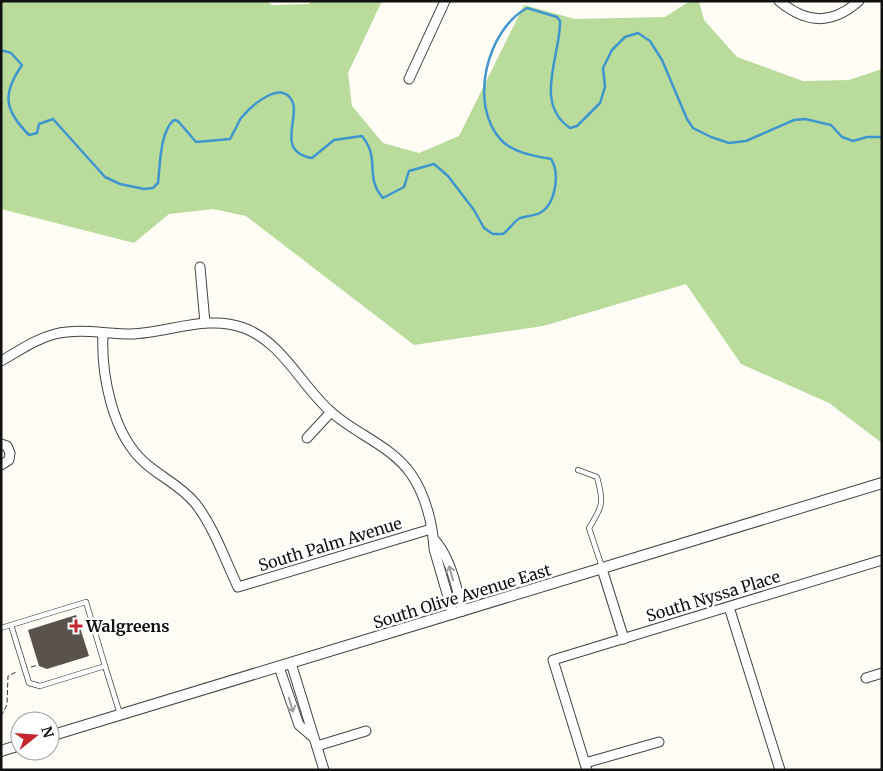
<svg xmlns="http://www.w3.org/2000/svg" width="883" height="771" viewBox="0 0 883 771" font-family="Merriweather,serif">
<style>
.forest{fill:#b9dc9c}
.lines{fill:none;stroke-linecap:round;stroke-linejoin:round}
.stream{stroke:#3f96cf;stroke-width:2.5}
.building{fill:#5a524d}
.service-casing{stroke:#444;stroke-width:6}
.minor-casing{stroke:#444;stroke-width:11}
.tertiary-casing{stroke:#444;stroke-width:12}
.path{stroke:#333;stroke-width:1;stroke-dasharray:5 2.5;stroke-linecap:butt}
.service{stroke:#fff;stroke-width:4.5}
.minor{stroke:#fff;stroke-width:9}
.tertiary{stroke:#fff;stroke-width:10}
.oneway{stroke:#a0a0a0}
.poi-dot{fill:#c4262e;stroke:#fff;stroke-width:2}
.labels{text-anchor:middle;stroke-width:5;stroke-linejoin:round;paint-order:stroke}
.street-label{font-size:16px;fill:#111;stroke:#fff}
.poi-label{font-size:16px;font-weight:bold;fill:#111;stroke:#fff;text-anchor:start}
</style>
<rect width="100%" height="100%" fill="#fffdf5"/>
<!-- forest -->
<polygon class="forest" points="1,1 267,1 272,5 309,4 310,1 382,1 348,73 352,106 383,143 419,153 459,136 524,5 575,19 618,18 665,17 690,1 699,1 704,20 737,57 803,81 849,80 882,69 882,443 829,403 741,364 686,284 543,326 414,345 246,216 213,209 169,214 134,243 1,209"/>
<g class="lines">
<!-- stream -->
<path class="stream" d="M1 50 11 53 22 65C2 94 4 110 29 135L37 133 39 124 53 119 105 177 120 184 144 189 153 188 158 183C160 166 160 131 174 120L178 121 196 142 230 139C234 132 237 125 241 118 251 106 283 77 293 103 299 119 276 152 312 158L334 140 362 136C381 159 364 177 383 198L404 187 409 171 434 164 448 176 474 210 484 228 493 234H503C509 230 514 221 520 218 526 216 534 216 540 213 556 204 560 173 551 159 534 156 514 153 501 140 468 104 487 30 527 8L557 17 560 21C561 55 533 103 570 128L577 126 600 103 605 87 603 68 612 50 625 37 638 33 650 41 662 60 687 119 693 128 711 137 729 143 746 141 794 120 805 119 831 125 842 137 853 141 867 137H882"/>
</g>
<!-- building -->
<polygon class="building" points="76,615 89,656 47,669 39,666 28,630"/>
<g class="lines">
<!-- service casing -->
<g class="service-casing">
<g id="service">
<path d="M578 470 597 477C604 502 603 506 589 528L602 567"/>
<polyline points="11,625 86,602 105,666"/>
<polyline points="1,628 11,625 29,683 40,686 105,666 120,714"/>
</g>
</g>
<!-- minor casing -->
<g class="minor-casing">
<g id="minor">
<path d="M779 1C807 24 832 25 859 1"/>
<polyline points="409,79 445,1"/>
<polyline points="200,267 205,323"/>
<path d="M103 333C101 374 112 434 145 463 161 477 181 486 195 503 214 527 225 560 238 587L431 529"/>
<path d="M1 361C19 351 35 339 55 334 80 328 106 334 131 334 168 333 207 314 244 328 282 342 301 385 330 411 355 434 392 446 411 474 425 494 433 524 434 549L453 614"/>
<polyline points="307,438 331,412"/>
<polyline points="1,444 7,446 10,453 9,460 1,465"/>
<path d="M433 538C451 557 456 587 463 611"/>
<polyline points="602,569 624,639"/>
<polyline points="729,607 780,770"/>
<polyline points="291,663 324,770"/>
<polyline points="279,667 299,725 313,737"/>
<polyline points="866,678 882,673"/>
<polyline points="317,746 366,731"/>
<polyline points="585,763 659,742"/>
<polyline points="587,770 553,660 882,560"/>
</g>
</g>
<!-- tertiary casing -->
<g class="tertiary-casing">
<g id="tertiary">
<polyline points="50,736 882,483"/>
<polyline points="1,751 20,745"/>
</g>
</g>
<!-- path -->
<g class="path">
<polyline points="31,667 38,665"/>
<polyline points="1,716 7,705 8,676 18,671"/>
</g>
<!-- service -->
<use href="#service" class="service"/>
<!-- minor -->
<use href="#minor" class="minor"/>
<!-- tertiary -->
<use href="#tertiary" class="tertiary"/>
</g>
<!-- one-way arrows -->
<defs><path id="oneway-shaft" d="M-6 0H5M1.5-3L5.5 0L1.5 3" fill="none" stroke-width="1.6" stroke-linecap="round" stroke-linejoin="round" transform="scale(1.25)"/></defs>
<g class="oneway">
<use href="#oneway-shaft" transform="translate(451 573) rotate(-107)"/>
<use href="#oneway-shaft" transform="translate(291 705) rotate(73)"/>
</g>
<!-- markers -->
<path class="poi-dot" d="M73.5 618.5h5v5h5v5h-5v5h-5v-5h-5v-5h5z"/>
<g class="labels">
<!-- street labels -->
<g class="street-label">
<text transform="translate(330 544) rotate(-17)" y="6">South Palm Avenue</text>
<text transform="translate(462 596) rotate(-17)" y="6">South Olive Avenue East</text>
<text transform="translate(713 596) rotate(-17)" y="6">South Nyssa Place</text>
</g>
<!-- poi labels -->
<g class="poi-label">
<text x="86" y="632">Walgreens</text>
</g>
</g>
<!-- border -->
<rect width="883" height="771" fill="none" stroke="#111111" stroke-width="5"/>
<!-- north arrow -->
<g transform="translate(35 736) rotate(73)"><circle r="24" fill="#ffffff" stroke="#a0a0a0"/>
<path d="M0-4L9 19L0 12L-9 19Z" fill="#c4262e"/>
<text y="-8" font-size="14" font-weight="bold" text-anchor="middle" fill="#111111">N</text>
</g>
</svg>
